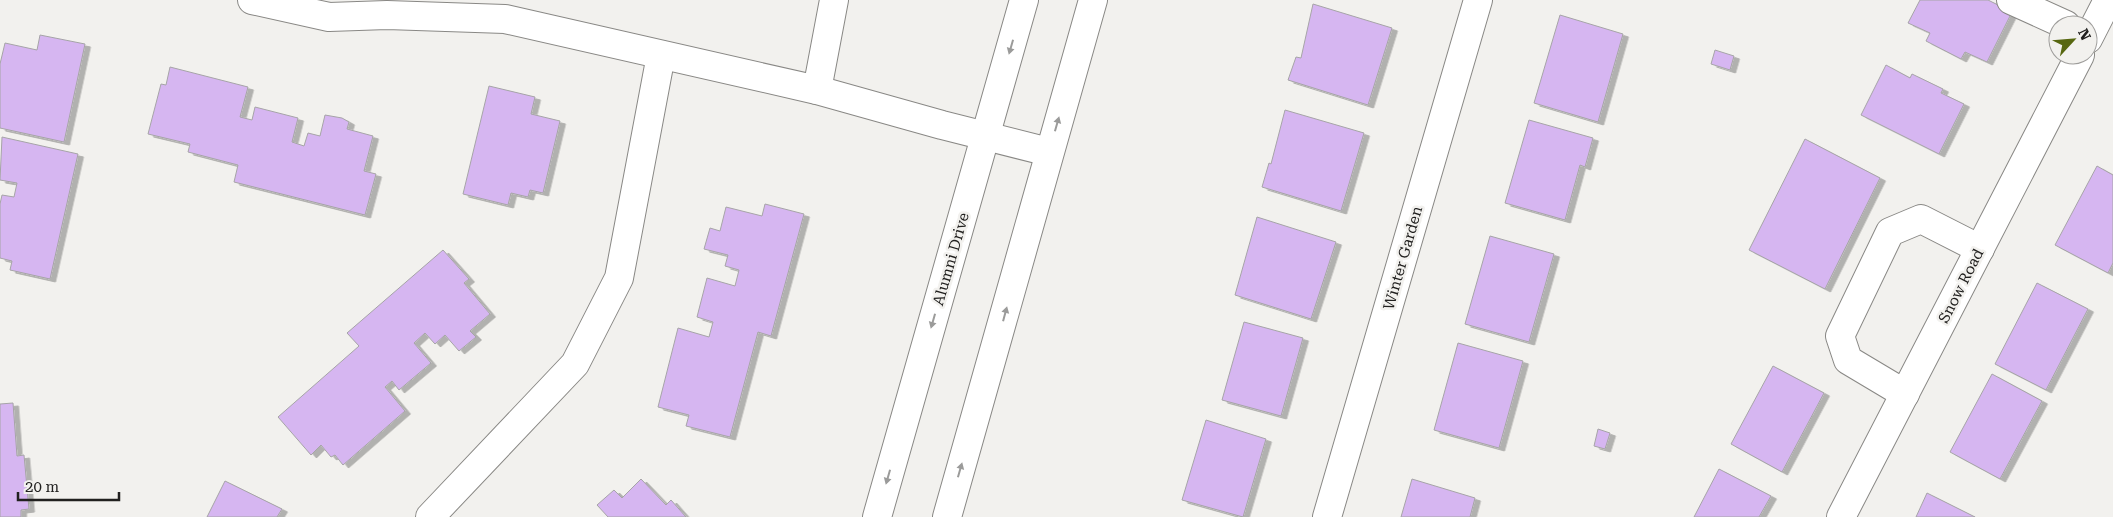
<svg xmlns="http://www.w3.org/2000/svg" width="2113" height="517" viewBox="0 0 2113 517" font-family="'Roboto Serif',serif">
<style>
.building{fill:#d6b6f1;stroke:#a6a4a7;filter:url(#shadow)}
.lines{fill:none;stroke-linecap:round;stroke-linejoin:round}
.minor-casing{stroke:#898885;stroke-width:30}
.major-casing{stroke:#898885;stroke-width:30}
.minor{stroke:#fff;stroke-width:28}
.major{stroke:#fff;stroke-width:28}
.oneway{fill:#9b9b9a}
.labels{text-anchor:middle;stroke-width:5;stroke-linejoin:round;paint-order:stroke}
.street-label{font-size:15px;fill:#21201f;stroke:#f2f1ee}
</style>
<defs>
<filter id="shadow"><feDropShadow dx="5.5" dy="3" stdDeviation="0" flood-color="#0004"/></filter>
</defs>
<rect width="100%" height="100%" fill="#f2f1ee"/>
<!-- building -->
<g class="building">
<polygon points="1920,0 1988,0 2012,12 1987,62 1965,52 1961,59 1926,41 1930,33 1908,23"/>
<polygon points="1313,4 1392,28 1368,105 1288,80 1296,57 1301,58"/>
<polygon points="1560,15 1623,34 1598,122 1534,103"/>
<polygon points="40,35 85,44 64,142 0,128 0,64 5,43 37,50"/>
<polygon points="1715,50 1734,56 1730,70 1711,64"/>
<polygon points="1886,65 1910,78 1912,74 1943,89 1941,93 1964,104 1939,154 1861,115"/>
<polygon points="170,67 248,87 240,117 252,120 255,107 298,118 292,142 304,146 308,133 320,136 325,115 342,118 349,122 347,129 373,136 364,171 376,174 365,215 234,182 238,165 188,152 190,144 148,134 161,84 166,85"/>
<polygon points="489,86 535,97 531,114 560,121 543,193 530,190 528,197 511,193 508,205 463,194"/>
<polygon points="1285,110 1364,133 1341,211 1262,187 1269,163 1271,164"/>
<polygon points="1529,120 1593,138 1585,167 1580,165 1565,220 1505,203"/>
<polygon points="2,137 78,154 50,279 10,270 12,261 0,258 0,204 2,195 14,197 17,183 0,180"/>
<polygon points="1805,139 1880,178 1825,289 1749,250"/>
<polygon points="2097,166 2113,175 2113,263 2108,273 2055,245"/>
<polygon points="765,204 804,214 771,336 758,332 730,437 686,426 689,415 658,407 678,328 709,337 713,322 697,317 707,278 735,286 739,270 725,266 728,255 704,249 710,228 720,231 726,207 762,216"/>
<polygon points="1257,217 1336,242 1311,319 1235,295"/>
<polygon points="1490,236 1554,254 1529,342 1465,324"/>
<polygon points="443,250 469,279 464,283 490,314 470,331 476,337 459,351 445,335 435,344 425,333 414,343 431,363 399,390 392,381 385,387 405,411 343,465 335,455 331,457 321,445 311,455 278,417 359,346 347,333"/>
<polygon points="2037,283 2088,309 2046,390 1995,364"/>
<polygon points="1244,322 1303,338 1281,416 1222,400"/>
<polygon points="1458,343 1523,361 1499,448 1434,430"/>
<polygon points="1773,366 1824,393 1782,472 1731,444"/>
<polygon points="1992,374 2042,401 2000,479 1950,452"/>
<polygon points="13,403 17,456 24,455 29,509 21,510 21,517 0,517 0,404"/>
<polygon points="1206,420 1266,439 1243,517 1182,500"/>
<polygon points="1598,429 1610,433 1605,449 1594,446"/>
<polygon points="1719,469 1771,496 1759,517 1694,517"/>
<polygon points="641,479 666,505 671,500 686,517 608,517 597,505 614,490 622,498"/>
<polygon points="1412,479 1475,498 1470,517 1401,517"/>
<polygon points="225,481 282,509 277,517 207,517"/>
<polygon points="1927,493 1975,517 1916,517"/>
</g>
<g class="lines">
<!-- minor casing -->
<g class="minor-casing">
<g id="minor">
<polyline points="252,0 329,17 387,15 505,19 817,90 942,125 1049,152"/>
<polyline points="2011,0 2066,25"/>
<polyline points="2088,39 2108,0"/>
<polyline points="817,90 834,0"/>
<polyline points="1905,394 1848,360 1840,336 1890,232 1921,219 1980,249"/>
<polyline points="430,517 575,364 619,278 661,55"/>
<polyline points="1327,517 1478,0"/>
<polyline points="1841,517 2080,55"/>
</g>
</g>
<!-- major casing -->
<g class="major-casing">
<g id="major">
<polyline points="877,517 1024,0"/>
<polyline points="947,517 1093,0"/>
</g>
</g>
<!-- minor -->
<use href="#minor" class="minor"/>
<!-- major -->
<use href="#major" class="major"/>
</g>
<!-- one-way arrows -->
<defs><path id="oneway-solid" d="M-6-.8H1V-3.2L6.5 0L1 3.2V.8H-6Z" transform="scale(1.25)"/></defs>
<g class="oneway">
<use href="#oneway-solid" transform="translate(1011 47) rotate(106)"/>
<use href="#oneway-solid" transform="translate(1057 124) rotate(-74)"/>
<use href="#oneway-solid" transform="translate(1005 314) rotate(-75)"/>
<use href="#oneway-solid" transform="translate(933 321) rotate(106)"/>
<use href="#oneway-solid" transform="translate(960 470) rotate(-74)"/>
<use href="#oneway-solid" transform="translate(888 477) rotate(106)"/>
</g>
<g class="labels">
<!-- street labels -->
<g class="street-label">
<text transform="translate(1403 258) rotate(-74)" y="5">Winter Garden</text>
<text transform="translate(951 259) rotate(-74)" y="5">Alumni Drive</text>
<text transform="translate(1961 286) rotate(-63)" y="5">Snow Road</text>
</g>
</g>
<!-- north arrow -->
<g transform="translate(2073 40) rotate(64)"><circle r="24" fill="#f2f1ee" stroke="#9e9d9b"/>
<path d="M0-4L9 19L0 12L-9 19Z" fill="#576710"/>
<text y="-8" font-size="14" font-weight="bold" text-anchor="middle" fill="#21201f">N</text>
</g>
<!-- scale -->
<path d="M18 492v8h101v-8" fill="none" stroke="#21201f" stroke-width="2.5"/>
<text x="25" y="492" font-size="15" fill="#21201f" stroke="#f2f1ee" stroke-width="4" paint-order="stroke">20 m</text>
</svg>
